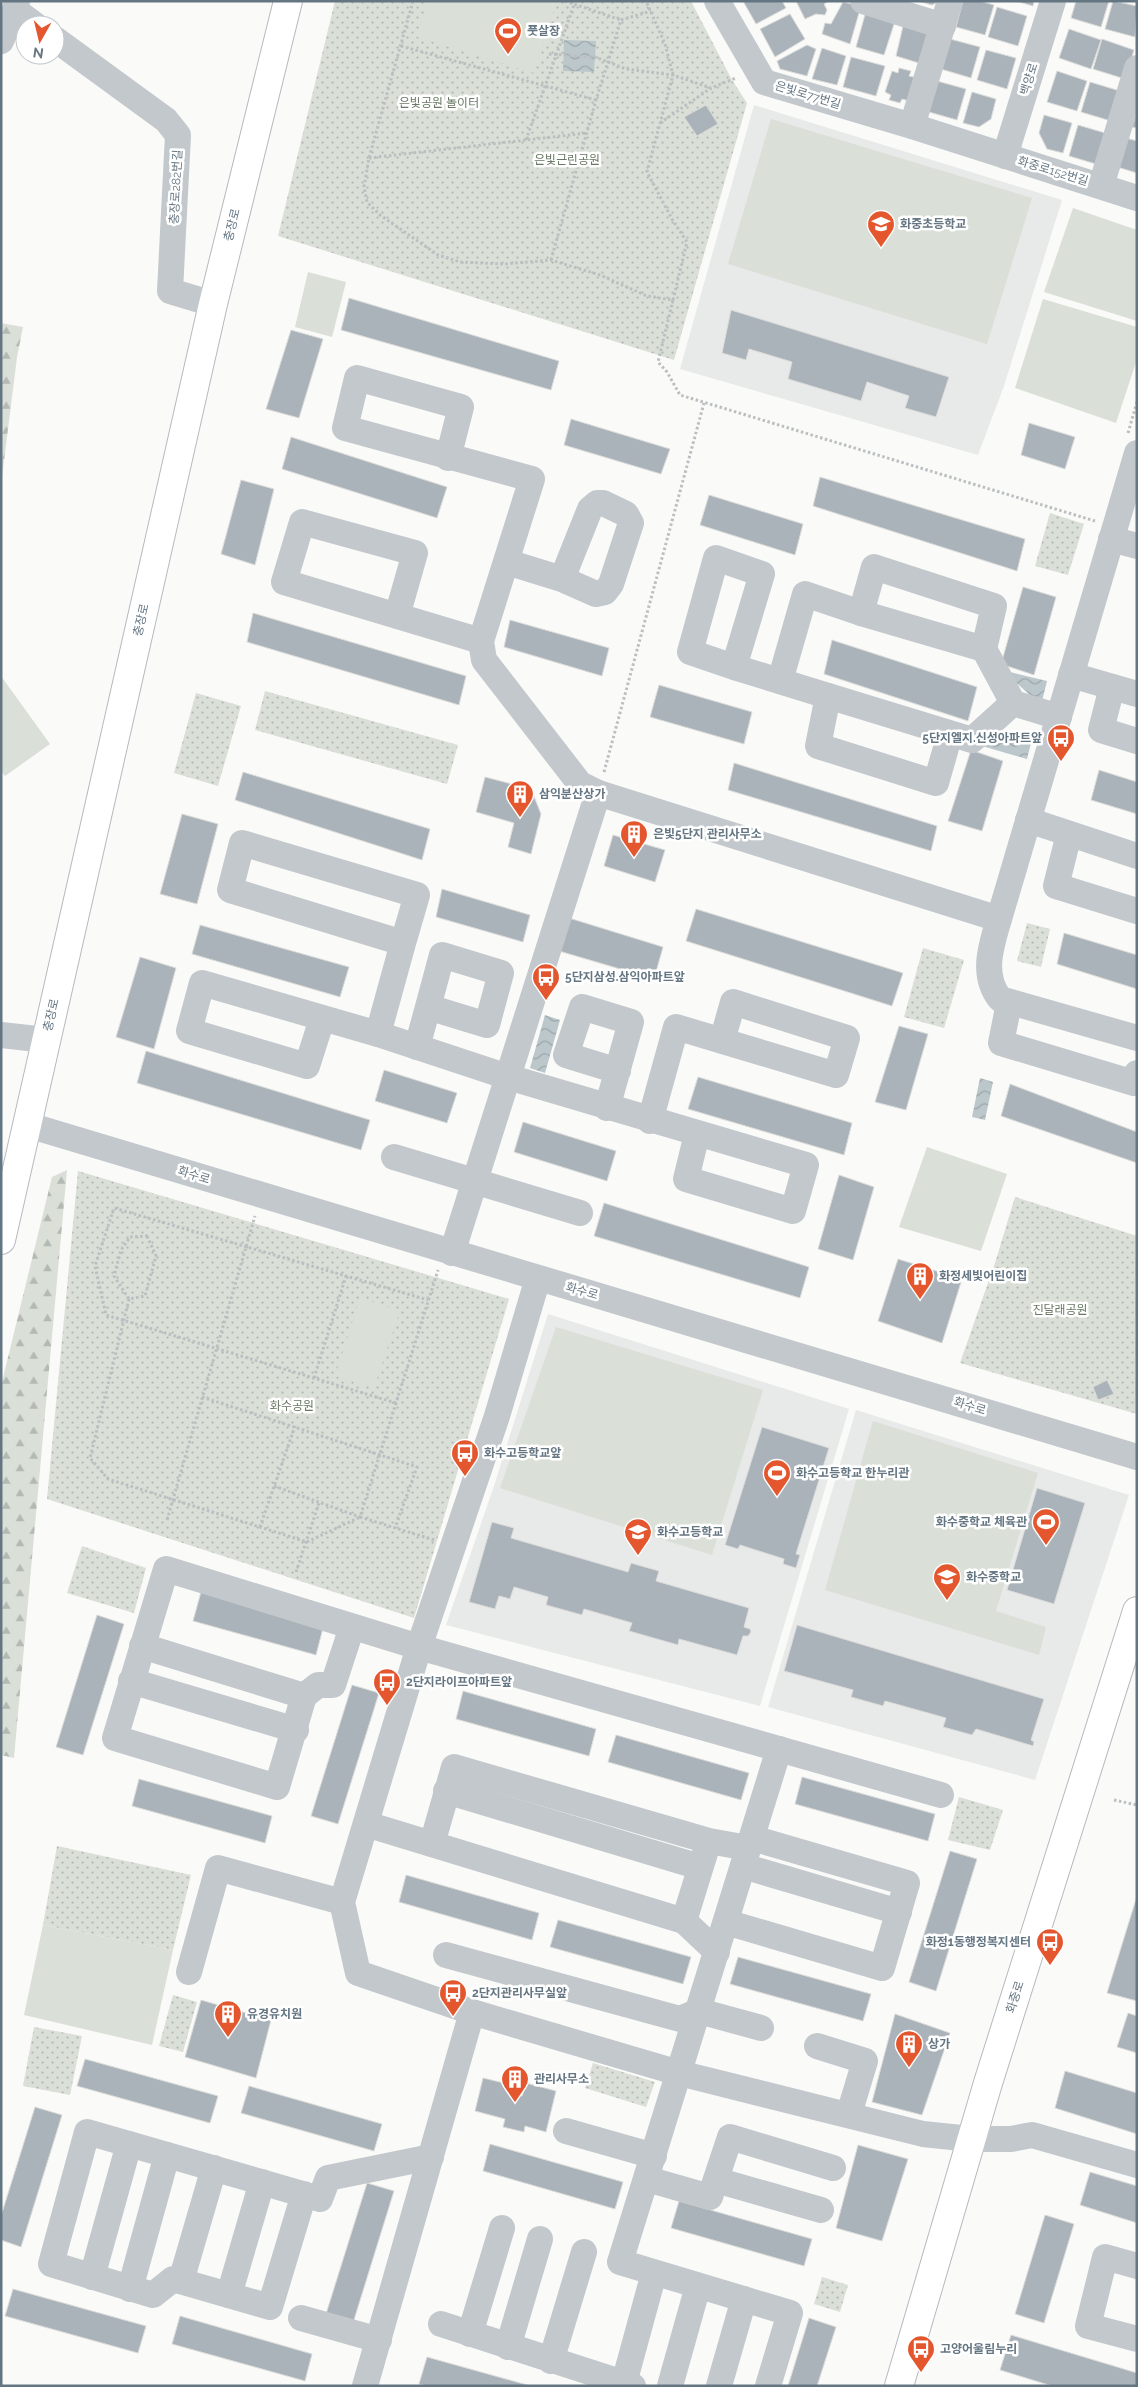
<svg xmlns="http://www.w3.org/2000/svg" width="1138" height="2387" viewBox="0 0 1138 2387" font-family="Raleway,'Noto Sans KR',sans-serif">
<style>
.built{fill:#e8e9e9}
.grass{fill:url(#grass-dots)}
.forest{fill:url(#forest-firs)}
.garden{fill:#dadfd7}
.water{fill:url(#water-waves)}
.building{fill:#aab3b9;stroke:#dcdcda}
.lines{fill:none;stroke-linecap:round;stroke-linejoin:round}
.major-casing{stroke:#b5babe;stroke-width:30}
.path{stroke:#bbbfc2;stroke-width:3;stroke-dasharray:2.5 2.5;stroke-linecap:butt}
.minor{stroke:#c3c8cc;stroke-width:26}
.major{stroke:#fff;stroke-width:28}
.labels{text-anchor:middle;stroke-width:5;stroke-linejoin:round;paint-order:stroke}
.poi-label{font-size:12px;font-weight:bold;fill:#657683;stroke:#fff;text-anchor:start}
.street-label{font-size:12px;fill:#657683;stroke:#fff}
.park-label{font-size:12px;fill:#687a64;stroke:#fff}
</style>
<defs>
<pattern id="grass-dots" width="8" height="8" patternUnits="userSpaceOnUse" patternTransform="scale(1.25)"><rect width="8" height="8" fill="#dadfd7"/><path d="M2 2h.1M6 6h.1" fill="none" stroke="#b4b9b4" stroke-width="1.8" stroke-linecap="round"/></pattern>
<pattern id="forest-firs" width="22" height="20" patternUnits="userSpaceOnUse" patternTransform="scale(1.25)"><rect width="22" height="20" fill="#dadfd7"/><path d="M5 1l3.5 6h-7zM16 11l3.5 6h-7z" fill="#b4b9b4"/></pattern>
<pattern id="water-waves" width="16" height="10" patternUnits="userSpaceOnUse" patternTransform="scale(1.25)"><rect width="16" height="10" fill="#bbc7cb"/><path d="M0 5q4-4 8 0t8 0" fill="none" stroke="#9ca6aa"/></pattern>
</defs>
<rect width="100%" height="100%" fill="#fafaf8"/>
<!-- built -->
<g class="built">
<polygon points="754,105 1062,200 1004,386 978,455 680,369"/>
<polygon points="548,1314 849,1409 760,1706 446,1625 494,1486"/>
<polygon points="856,1410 1129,1495 1035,1780 768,1707"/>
</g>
<!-- grass -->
<g class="grass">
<polygon points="335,1 691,1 732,80 747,103 674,360 278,236"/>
<polygon points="1050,513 1084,524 1068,575 1035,566"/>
<polygon points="265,691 458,745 447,784 255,730"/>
<polygon points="196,693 241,706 218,786 174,773"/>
<polygon points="1027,923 1050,929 1041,967 1017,961"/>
<polygon points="923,948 964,960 944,1028 904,1017"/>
<polygon points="78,1171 509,1299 414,1618 47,1499"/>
<polygon points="1015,1197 1137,1236 1137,1414 960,1363 995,1263"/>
<polygon points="82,1546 146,1568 134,1613 67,1593"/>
<polygon points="959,1797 1003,1810 990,1850 948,1840"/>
<polygon points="57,1846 191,1875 173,1950 43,1925"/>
<polygon points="173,1995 197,2002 183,2052 159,2046"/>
<polygon points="34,2027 82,2036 70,2095 23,2086"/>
<polygon points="593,2063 655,2082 646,2107 585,2088"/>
<polygon points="822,2277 848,2285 840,2312 814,2304"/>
</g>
<!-- forest -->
<g class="forest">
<polygon points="1,323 23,327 17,357 1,485"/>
<polygon points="67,1170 14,1758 1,1755 1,1386 52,1177"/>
</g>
<!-- garden -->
<g class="garden">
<polygon points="428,1 557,1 534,73 417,37"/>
<polygon points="771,119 1032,198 987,344 728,264"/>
<polygon points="1073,208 1137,230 1137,321 1044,292"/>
<polygon points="308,272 346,282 332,337 295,327"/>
<polygon points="1043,299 1137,327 1137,359 1116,423 1015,388"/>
<polygon points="1,676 50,744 5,776 1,771"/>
<polygon points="927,1147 1007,1174 981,1251 899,1227"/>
<polygon points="360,1298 400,1311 374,1388 335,1376"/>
<polygon points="556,1327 763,1390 712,1555 500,1488"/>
<polygon points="873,1421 1038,1473 996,1611 1046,1627 1039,1655 825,1590"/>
<polygon points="43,1925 173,1950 152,2045 24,2015"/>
</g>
<!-- water -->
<g class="water">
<polygon points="564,40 596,41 594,72 563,71"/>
<polygon points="1002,670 1047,681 1041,705"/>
<polygon points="1033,735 1027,759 982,746"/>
<polygon points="545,1015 560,1020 545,1073 530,1068"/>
<polygon points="980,1078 993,1082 985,1120 972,1117"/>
</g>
<!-- building -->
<g class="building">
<polygon points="743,1 782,1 786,8 756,24"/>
<polygon points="796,1 829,1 824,4 827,10 825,15 816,14 805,19"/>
<polygon points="918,1 940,1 932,5"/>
<polygon points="963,1 980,1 994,5 985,35 956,27"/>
<polygon points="1016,1 1034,1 1033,6"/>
<polygon points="1076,1 1109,1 1101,27 1071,18"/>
<polygon points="1113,1 1137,6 1135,37 1105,29"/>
<polygon points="843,2 861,6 850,44 822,34 825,23 831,24"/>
<polygon points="997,7 1027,16 1018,46 988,37"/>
<polygon points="866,11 896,18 884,55 856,47"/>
<polygon points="790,14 805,39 775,57 760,29"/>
<polygon points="904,22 922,26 929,37 922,64 896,56"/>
<polygon points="1069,29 1101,40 1091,69 1059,58"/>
<polygon points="950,39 980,47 971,78 941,69"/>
<polygon points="1102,39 1134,50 1125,79 1093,69"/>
<polygon points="807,45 816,49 807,76 780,69 777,61"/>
<polygon points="822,48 846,56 837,85 812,79"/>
<polygon points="986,50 1016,58 1007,89 977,80"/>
<polygon points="851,57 885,66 876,96 843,87"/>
<polygon points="899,68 911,71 909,76 917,78 909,101 902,99 900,103 889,100 891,95 885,92 892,71 898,73"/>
<polygon points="1057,71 1087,81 1077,111 1047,102"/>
<polygon points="937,81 966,89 957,120 929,112"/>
<polygon points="1090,82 1120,91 1111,121 1081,112"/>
<polygon points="972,92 996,99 991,119 979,127 963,123"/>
<polygon points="706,105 718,124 697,136 684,117"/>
<polygon points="1137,112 1137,128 1132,127"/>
<polygon points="1044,115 1072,123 1063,153 1047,149 1039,133"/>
<polygon points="1078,125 1105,133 1096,164 1069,156"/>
<polygon points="1126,138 1137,141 1137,173 1117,167"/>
<polygon points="349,298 559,361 551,390 341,330"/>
<polygon points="731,310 949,377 936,417 905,408 909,396 867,382 861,401 788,379 792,362 749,349 746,360 722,353"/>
<polygon points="291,330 323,339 299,418 266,409"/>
<polygon points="571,419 670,449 661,474 564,445"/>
<polygon points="1029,423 1075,437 1065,469 1021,455"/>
<polygon points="291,437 447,487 437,518 282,469"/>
<polygon points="820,477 1025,539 1017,571 813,506"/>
<polygon points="241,480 274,489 255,565 221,554"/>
<polygon points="709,495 803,524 795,555 700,525"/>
<polygon points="1023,587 1056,597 1034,675 1001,664"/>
<polygon points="253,613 466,676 459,705 247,642"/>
<polygon points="510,620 609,648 602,676 504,647"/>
<polygon points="832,640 977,687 968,721 824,674"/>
<polygon points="659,685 752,712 744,744 650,717"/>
<polygon points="971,750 1003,761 982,831 948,821"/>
<polygon points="734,763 937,826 931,851 728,790"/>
<polygon points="1099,770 1137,782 1137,814 1091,800"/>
<polygon points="243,772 430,829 422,860 235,800"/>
<polygon points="485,777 531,789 541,814 531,854 508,847 514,823 476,812"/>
<polygon points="182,814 218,824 197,904 160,894"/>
<polygon points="613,835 665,850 655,882 604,866"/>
<polygon points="442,889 530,915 523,942 436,917"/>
<polygon points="696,909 903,973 892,1006 686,941"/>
<polygon points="569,918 663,947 654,979 559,951"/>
<polygon points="200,925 349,967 340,997 192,954"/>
<polygon points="1064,933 1137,955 1137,989 1057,964"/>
<polygon points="140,957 176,968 154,1049 116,1037"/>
<polygon points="899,1026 928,1034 906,1110 875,1102"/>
<polygon points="146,1051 370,1120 361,1150 137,1083"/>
<polygon points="384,1070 457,1093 447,1123 375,1101"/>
<polygon points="698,1077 852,1123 844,1155 688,1109"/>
<polygon points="1010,1084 1137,1132 1137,1163 1001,1116"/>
<polygon points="523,1122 616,1151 607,1181 514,1152"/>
<polygon points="839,1175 874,1187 853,1260 818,1249"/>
<polygon points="604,1203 809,1267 800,1298 594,1236"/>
<polygon points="898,1259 962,1279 942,1343 878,1321"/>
<polygon points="1107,1380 1114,1394 1098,1400 1093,1387"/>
<polygon points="762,1427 829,1448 796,1554 800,1555 796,1568 783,1564 784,1559 740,1545 738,1549 725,1545"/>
<polygon points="1037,1488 1085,1503 1054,1604 1007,1590"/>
<polygon points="492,1522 514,1528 511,1538 628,1572 631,1563 659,1571 656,1581 749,1608 744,1627 750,1629 751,1632 748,1636 743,1636 737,1655 679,1639 678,1645 629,1631 632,1623 584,1609 582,1615 546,1605 548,1597 514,1587 510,1599 499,1596 495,1609 469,1602"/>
<polygon points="201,1592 323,1628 316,1655 193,1621"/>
<polygon points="97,1615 124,1624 83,1755 56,1747"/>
<polygon points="797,1625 1044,1699 1031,1740 1034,1742 1033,1746 976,1729 972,1735 943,1727 946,1718 885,1701 883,1706 851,1697 853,1690 784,1671"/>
<polygon points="352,1685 379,1693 338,1824 311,1816"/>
<polygon points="463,1691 596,1729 589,1756 456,1719"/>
<polygon points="616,1735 749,1773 741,1800 608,1762"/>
<polygon points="802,1777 935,1814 928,1841 795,1804"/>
<polygon points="139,1779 272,1816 265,1843 132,1806"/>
<polygon points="950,1851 977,1859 936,1991 909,1982"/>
<polygon points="406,1875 539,1913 532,1940 399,1902"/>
<polygon points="1137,1896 1137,2001 1107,1993"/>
<polygon points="558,1920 691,1957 683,1984 550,1947"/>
<polygon points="738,1957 871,1994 863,2021 730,1984"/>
<polygon points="201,2000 271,2020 256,2078 185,2057"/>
<polygon points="1128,2013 1137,2016 1137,2053 1117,2047"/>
<polygon points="895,2014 950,2033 922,2115 872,2102"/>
<polygon points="85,2059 218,2096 210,2123 77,2086"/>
<polygon points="1065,2071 1137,2093 1137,2134 1055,2108"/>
<polygon points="483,2078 508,2084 506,2091 522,2096 526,2083 556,2091 546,2132 525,2126 524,2132 503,2127 505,2119 475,2111"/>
<polygon points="249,2086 382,2124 374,2151 241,2113"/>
<polygon points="35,2107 62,2115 21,2247 1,2240 1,2216"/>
<polygon points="490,2144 623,2182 615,2209 483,2171"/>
<polygon points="858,2145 908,2159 882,2241 836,2228"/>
<polygon points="1090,2172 1137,2186 1137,2223 1080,2205"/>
<polygon points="367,2183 394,2191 353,2323 326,2314"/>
<polygon points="679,2201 812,2239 804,2266 671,2228"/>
<polygon points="1045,2215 1074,2224 1044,2323 1015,2314"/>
<polygon points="13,2289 146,2326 138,2353 5,2316"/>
<polygon points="180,2316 312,2354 305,2381 172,2344"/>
<polygon points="809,2318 836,2327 817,2386 788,2386"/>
<polygon points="1011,2335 1137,2373 1137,2386 1052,2386 1000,2370"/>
<polygon points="427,2357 531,2386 426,2386 419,2384"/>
</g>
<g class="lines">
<!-- major casing -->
<g class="major-casing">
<g id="major">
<polyline points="1,1240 213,304 288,1"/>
<polyline points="899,2386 988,2083 1137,1611"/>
</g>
</g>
<!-- path -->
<g class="path">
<polyline points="413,1 369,158 364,187 367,202 380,215 438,255 460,262 504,264 551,260 600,275 647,296 673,300 687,242 672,219 647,172 673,75 665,44 646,1"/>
<polyline points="565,1 621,20"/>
<polyline points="401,46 596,100"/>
<polyline points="549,54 595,57 626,69 673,75 711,88 736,78"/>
<polyline points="660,123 711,88"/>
<polyline points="526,140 574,5"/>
<polyline points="369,158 587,133"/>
<polyline points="551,260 596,100 621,20 651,11"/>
<polyline points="673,300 658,362 667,372 680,395 1095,521"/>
<polyline points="1128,433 1137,402"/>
<polyline points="604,772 704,403"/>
<polygon points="147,1236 156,1256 145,1296 129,1299 114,1276 121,1250 130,1237"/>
<polyline points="129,1299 90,1458 108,1479 307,1542 360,1517"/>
<polyline points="314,1378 346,1276"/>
<polyline points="202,1397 417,1467 395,1528"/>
<polyline points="396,1403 106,1315 95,1266 114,1208 428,1300"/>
<polyline points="274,1486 360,1517"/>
<polyline points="167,1520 255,1216"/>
<polyline points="260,1527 295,1426"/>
<polyline points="434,1540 360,1517 438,1270"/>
<polyline points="296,1572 319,1503"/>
<polyline points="1114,1800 1137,1805"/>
</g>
<!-- minor -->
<g class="minor">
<polyline points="17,1 15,10 35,25"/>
<polyline points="717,1 764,82 912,126 1137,198"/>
<polyline points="863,1 943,26"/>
<polyline points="55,39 166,120 178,135 170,291 213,304"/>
<polyline points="1,41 15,10"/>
<polyline points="912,126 950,1"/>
<polyline points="1005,156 1053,1"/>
<polyline points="1101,186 1137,68"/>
<polyline points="448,458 461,407 357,378 345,428 532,479 481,641 484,660 580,784 598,793"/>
<polyline points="1111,539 1137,546"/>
<polyline points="507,562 562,579 596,594 605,592 611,584 631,523 626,514 603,503 597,503 590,509 562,579"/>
<polyline points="861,613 874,567 994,606 984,649"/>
<polyline points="397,616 415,553 302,522 284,582 481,641"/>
<polyline points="734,667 690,652 716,558 762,574 734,667 828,696"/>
<polyline points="1071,675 1137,694"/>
<polyline points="780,681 805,594 861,613 984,649 1013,703 1059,717"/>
<polyline points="1112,687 1101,730 1137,741"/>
<polyline points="950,734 936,783 818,746 828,696 972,740 1013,703"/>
<polyline points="1028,820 1137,856"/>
<polyline points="1069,834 1056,886 1137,911"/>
<path d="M999 919C991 946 981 975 1000 999L1137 1038"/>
<polyline points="403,943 417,895 242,843 230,890 403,943 378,1034 508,1077 806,1165 793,1211 686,1179 697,1134"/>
<polyline points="1009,1003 1001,1043 1134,1083 1137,1073"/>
<polyline points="322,1019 307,1066 189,1031 202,983 378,1034"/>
<polyline points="1,1035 46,1040"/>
<polyline points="417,1047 428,1007 487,1025 501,973 442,955 428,1007"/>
<polyline points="607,1108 631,1022 582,1007 566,1055 618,1071"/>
<polyline points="650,1121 676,1027 836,1075 847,1038 733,1002 722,1041"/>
<polyline points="28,1125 1137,1457"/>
<polyline points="394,1157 580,1213"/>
<polyline points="452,1253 598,793 999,919 1137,453"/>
<polyline points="352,1627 333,1685 318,1685 304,1696 277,1787 115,1738 166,1569 419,1647 941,1795"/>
<polyline points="142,1646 304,1696"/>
<polyline points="131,1681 296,1730"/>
<polyline points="446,1791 700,1867"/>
<polyline points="366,1824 684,1921 717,1952"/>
<polyline points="432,1844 454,1767 709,1841 748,1848"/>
<polyline points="743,1866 899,1912"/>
<polyline points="684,1921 706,1850"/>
<polyline points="726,1922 882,1968 907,1883 752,1838"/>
<polyline points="446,1955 680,2019 699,2011 761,2028"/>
<polyline points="189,1972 218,1868 342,1902"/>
<polyline points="472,2012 358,1973 342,1902 419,1647 497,1416 538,1278"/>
<polyline points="817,2046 865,2061 849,2114"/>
<polyline points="566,2131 654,2156"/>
<polyline points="647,2179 710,2197 730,2137 833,2168"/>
<polyline points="716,2180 821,2210"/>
<polyline points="304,2194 270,2307 173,2279 153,2295 51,2264 87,2132 320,2199 328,2178 431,2157"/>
<polyline points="1137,2266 1105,2257 1088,2326 1137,2339"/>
<polyline points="92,2277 129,2144"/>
<polyline points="181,2281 214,2168"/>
<polyline points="130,2289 167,2155"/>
<polyline points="229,2295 262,2182"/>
<polyline points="301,2318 379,2340"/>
<polyline points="441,2324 633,2386"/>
<polyline points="470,2334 502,2228"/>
<polyline points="508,2347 540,2239"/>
<polyline points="551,2361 584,2252"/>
<polyline points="624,2383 654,2273"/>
<polyline points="365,2386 472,2012 679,2073 923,2134 971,2139 1011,2139 1032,2135 1137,2165"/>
<polyline points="670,2386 698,2286"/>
<polyline points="719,2386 744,2299"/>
<polyline points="768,2386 790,2313 620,2262 779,1749"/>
</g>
<!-- major -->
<use href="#major" class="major"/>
</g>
<!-- icons -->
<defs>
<g id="stadium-pin" transform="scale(1.4375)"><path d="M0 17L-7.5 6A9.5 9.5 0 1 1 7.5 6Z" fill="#e4572e" stroke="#fff"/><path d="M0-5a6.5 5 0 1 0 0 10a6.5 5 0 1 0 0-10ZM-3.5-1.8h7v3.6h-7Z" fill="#fff"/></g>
<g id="school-pin" transform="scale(1.4375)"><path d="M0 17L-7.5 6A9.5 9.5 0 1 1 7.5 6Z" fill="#e4572e" stroke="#fff"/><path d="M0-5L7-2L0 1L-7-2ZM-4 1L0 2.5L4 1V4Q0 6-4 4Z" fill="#fff"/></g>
<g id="bus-pin" transform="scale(1.4375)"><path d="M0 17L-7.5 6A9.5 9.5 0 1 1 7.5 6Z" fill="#e4572e" stroke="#fff"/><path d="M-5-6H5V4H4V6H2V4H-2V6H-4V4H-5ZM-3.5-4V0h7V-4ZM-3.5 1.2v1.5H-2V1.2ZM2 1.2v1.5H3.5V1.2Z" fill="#fff"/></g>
<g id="building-pin" transform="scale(1.4375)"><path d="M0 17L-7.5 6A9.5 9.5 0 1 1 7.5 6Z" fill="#e4572e" stroke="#fff"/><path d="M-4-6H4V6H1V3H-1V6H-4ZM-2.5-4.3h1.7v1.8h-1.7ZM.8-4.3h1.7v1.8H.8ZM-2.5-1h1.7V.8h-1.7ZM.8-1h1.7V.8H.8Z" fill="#fff"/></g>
</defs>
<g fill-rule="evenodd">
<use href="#stadium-pin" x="508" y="31"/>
<use href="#school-pin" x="881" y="224"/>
<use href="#bus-pin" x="1061" y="738"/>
<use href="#building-pin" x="520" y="794"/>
<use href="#building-pin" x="634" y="834"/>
<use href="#bus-pin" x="546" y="977"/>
<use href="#building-pin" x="920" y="1276"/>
<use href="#bus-pin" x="465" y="1453"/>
<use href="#stadium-pin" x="777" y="1473"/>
<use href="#stadium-pin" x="1046" y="1522"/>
<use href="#school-pin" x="638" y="1532"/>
<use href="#school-pin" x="947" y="1577"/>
<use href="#bus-pin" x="387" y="1682"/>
<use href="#bus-pin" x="1050" y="1942"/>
<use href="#bus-pin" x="453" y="1993"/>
<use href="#building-pin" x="228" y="2014"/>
<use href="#building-pin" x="909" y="2044"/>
<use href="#building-pin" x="515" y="2079"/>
<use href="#bus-pin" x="921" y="2349"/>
</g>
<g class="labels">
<!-- poi labels -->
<g class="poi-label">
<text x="527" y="35">풋살장</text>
<text x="900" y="228">화중초등학교</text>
<text x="1042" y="742" text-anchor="end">5단지엘지.신성아파트앞</text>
<text x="539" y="798">삼익분산상가</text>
<text x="653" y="838">은빛5단지 관리사무소</text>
<text x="565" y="981">5단지삼성.삼익아파트앞</text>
<text x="939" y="1280">화정세빛어린이집</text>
<text x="484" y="1457">화수고등학교앞</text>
<text x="796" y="1477">화수고등학교 한누리관</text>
<text x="1027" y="1526" text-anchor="end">화수중학교 체육관</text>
<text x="657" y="1536">화수고등학교</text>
<text x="966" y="1581">화수중학교</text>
<text x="406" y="1686">2단지라이프아파트앞</text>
<text x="1031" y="1946" text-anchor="end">화정1동행정복지센터</text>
<text x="472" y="1997">2단지관리사무실앞</text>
<text x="247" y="2018">유경유치원</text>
<text x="928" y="2048">상가</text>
<text x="534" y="2083">관리사무소</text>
<text x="940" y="2353">고양어울림누리</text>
</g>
<!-- street labels -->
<g class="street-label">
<text transform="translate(1029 79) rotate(-73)" y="4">백양로</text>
<text transform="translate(808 95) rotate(17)" y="4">은빛로77번길</text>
<text transform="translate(1053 171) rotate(17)" y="4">화중로152번길</text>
<text transform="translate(176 187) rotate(-87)" y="4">충장로282번길</text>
<text transform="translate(232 225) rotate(-76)" y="4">충장로</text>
<text transform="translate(141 620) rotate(-77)" y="4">충장로</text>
<text transform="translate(51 1015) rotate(-77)" y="4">충장로</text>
<text transform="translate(194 1175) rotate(17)" y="4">화수로</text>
<text transform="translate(582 1291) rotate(16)" y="4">화수로</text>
<text transform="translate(970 1406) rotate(17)" y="4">화수로</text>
<text transform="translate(1015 1997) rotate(-72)" y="4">화중로</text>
</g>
<!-- park labels -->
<g class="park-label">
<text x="439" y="107">은빛공원 놀이터</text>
<text x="567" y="164">은빛근린공원</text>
<text x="1060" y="1314">진달래공원</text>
<text x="292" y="1410">화수공원</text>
</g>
</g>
<!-- border -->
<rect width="1138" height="2387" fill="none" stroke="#657683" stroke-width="5"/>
<!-- north arrow -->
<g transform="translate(40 40) rotate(188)"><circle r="24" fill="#ffffff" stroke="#c1c8cd"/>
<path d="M0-4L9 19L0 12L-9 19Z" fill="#e4572e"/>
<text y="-8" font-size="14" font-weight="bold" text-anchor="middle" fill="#657683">N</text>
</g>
</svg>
